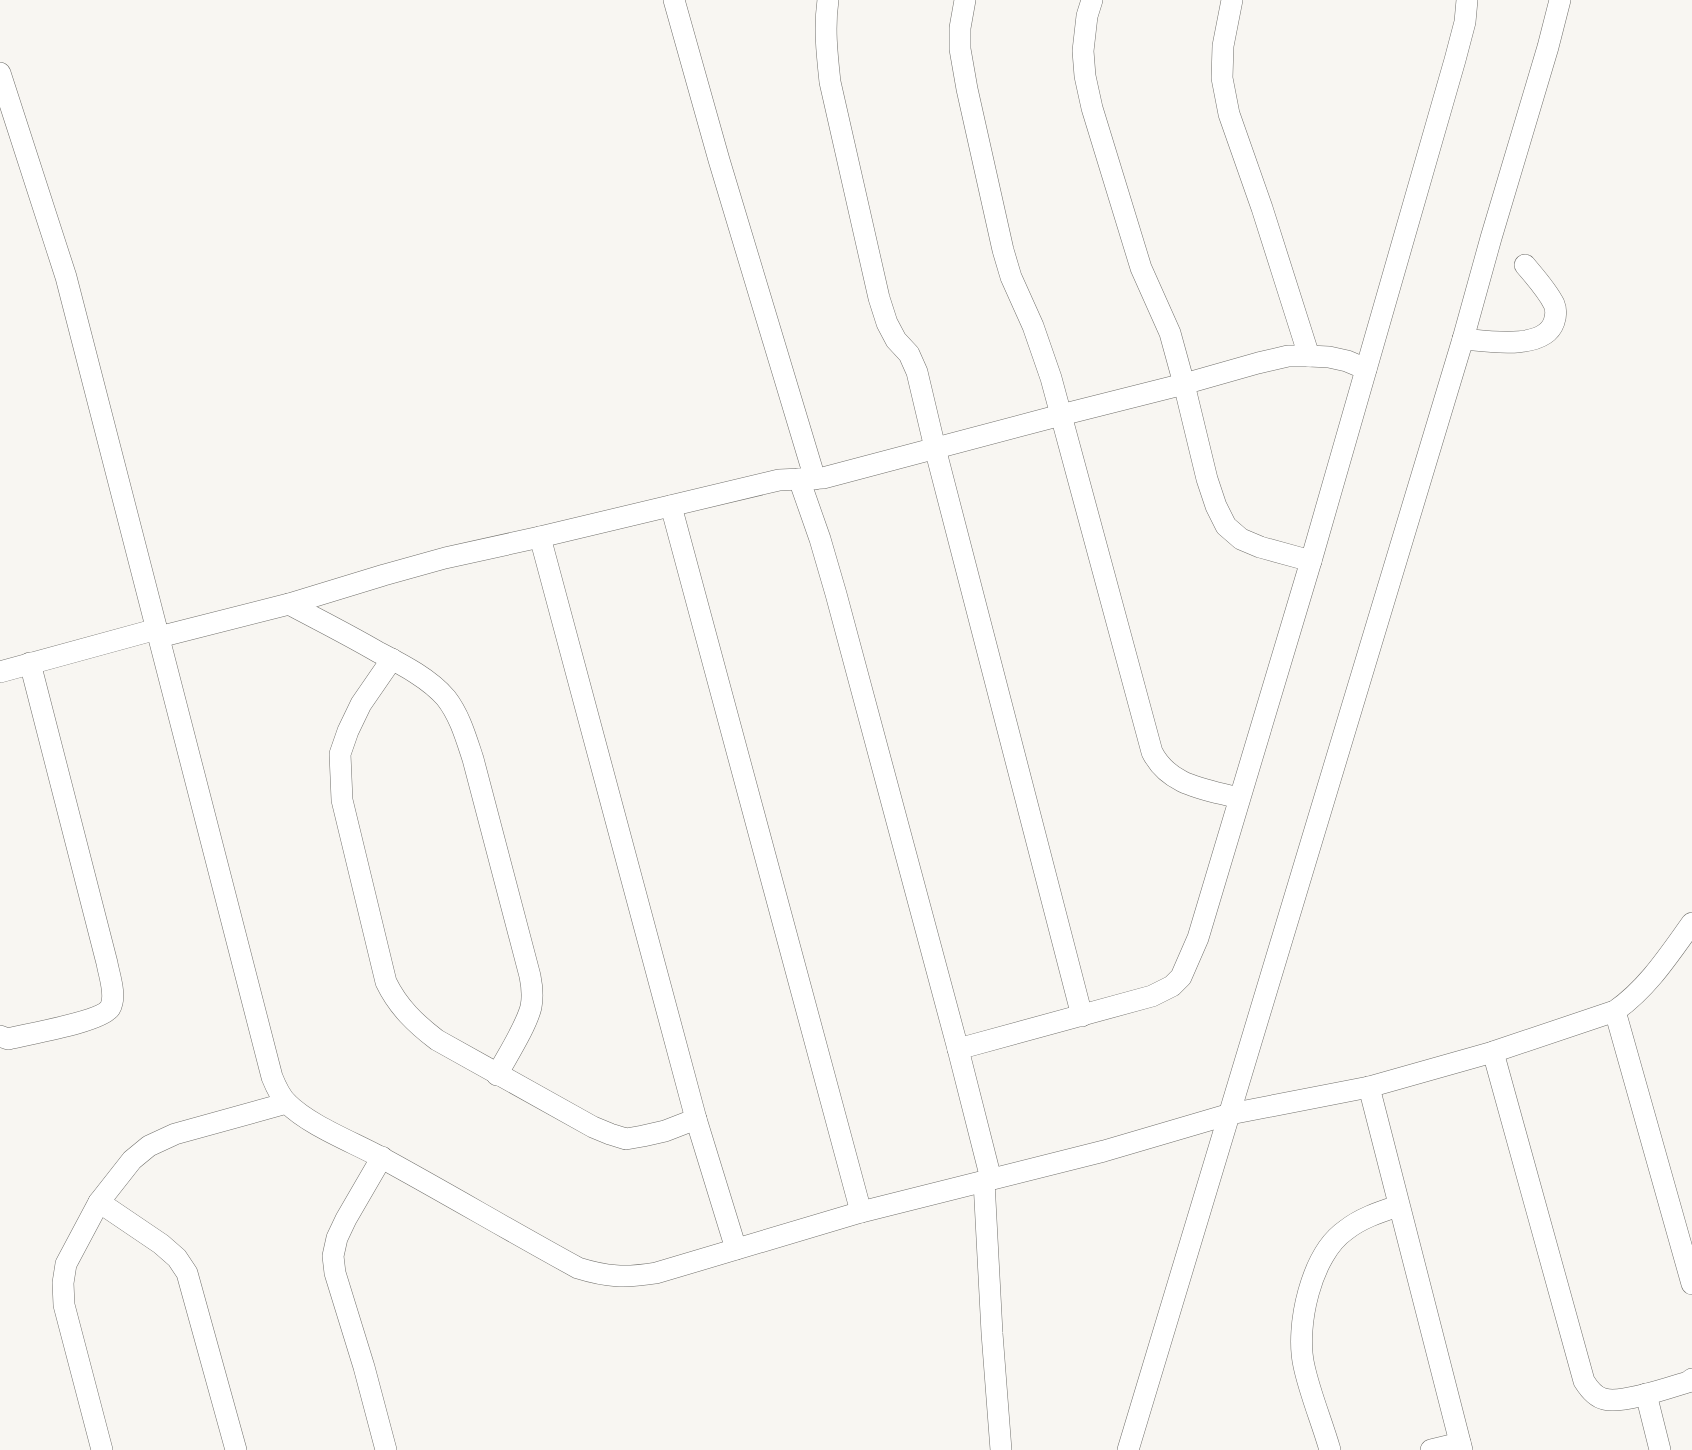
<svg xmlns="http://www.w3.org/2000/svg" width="1692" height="1450" viewBox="0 0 1692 1450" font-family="Overpass,sans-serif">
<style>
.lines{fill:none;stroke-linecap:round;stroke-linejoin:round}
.minor-casing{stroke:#71706c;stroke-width:22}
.minor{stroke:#fff;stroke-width:21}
</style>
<rect width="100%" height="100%" fill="#f8f6f2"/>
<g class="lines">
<!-- minor casing -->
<g class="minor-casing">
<g id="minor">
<polyline points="674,0 719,160 815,479"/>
<path d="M828 0C824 28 827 54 830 82L879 298 887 323 896 340 909 354 917 372 935 448 1082 1016"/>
<path d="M965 0 960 28V49L967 89 1003 250 1011 277 1033 326 1051 378 1152 752C1169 786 1205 789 1239 798"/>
<polyline points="1092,0 1087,16 1083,51 1085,76 1092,108 1141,268 1170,333 1184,384 1207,479 1216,506 1226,526 1241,539 1260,547 1311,561"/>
<polyline points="1232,0 1223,46 1222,78 1229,114 1262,208 1309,356"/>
<path d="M0 73 66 277 272 1077C276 1087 280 1096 287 1103 310 1126 353 1142 382 1158 448 1194 512 1232 578 1268 607 1277 625 1278 656 1273L861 1212 1104 1151 1230 1114 1369 1087 1493 1052 1615 1011C1647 989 1669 955 1692 923"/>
<path d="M1463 339C1486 341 1544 351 1554 322 1556 316 1557 311 1554 304 1547 290 1535 277 1525 265"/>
<polyline points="799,479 820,539 836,594 958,1049 991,1179"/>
<polyline points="671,506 861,1212"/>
<polyline points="540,537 696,1119 736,1249"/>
<path d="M289 604C319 620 349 635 378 652 401 664 429 678 446 698 460 716 466 738 473 759L530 976C532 986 533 997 531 1007 526 1027 507 1056 497 1075"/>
<polyline points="159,637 289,604 384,575 445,558 540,537 779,480 823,478 1061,415 1184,384 1258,363 1288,356 1309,356 1329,357 1347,361 1366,369"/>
<path d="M392 659 361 704 348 731 340 754 342 800 386 982C398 1007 416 1024 437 1040L593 1127 610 1134 626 1139 643 1136 665 1131 696 1119"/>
<polyline points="0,672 157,629"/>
<polyline points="1615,1011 1692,1284"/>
<path d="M0 1036 8 1039C27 1034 101 1022 110 1008 117 996 109 975 107 963L30 663"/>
<polyline points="958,1049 1152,996 1172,986 1181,977 1198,938 1311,561 1455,60 1465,22 1467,0"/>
<path d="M1493 1052 1584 1381C1589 1389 1595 1397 1604 1399 1623 1404 1668 1388 1688 1382L1692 1379"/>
<polyline points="1369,1087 1462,1450"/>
<polyline points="382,1157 346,1219 337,1238 333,1256 335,1273 364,1367 386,1450"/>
<polyline points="984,1181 992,1333 1001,1450"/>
<polyline points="99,1202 161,1244 177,1258 187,1273 236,1450"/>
<polyline points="1646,1394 1660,1450"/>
<polyline points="102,1450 64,1305 63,1283 66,1264 99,1202 132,1160 149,1146 175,1134 287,1103"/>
<polyline points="1128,1450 1463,339 1491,238 1548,47 1560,0"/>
<path d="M1330 1450C1322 1422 1310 1394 1304 1366 1295 1327 1311 1254 1346 1230 1361 1218 1380 1212 1398 1206"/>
<polyline points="1431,1450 1460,1443"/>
</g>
</g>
<!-- minor -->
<use href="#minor" class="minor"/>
</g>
</svg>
